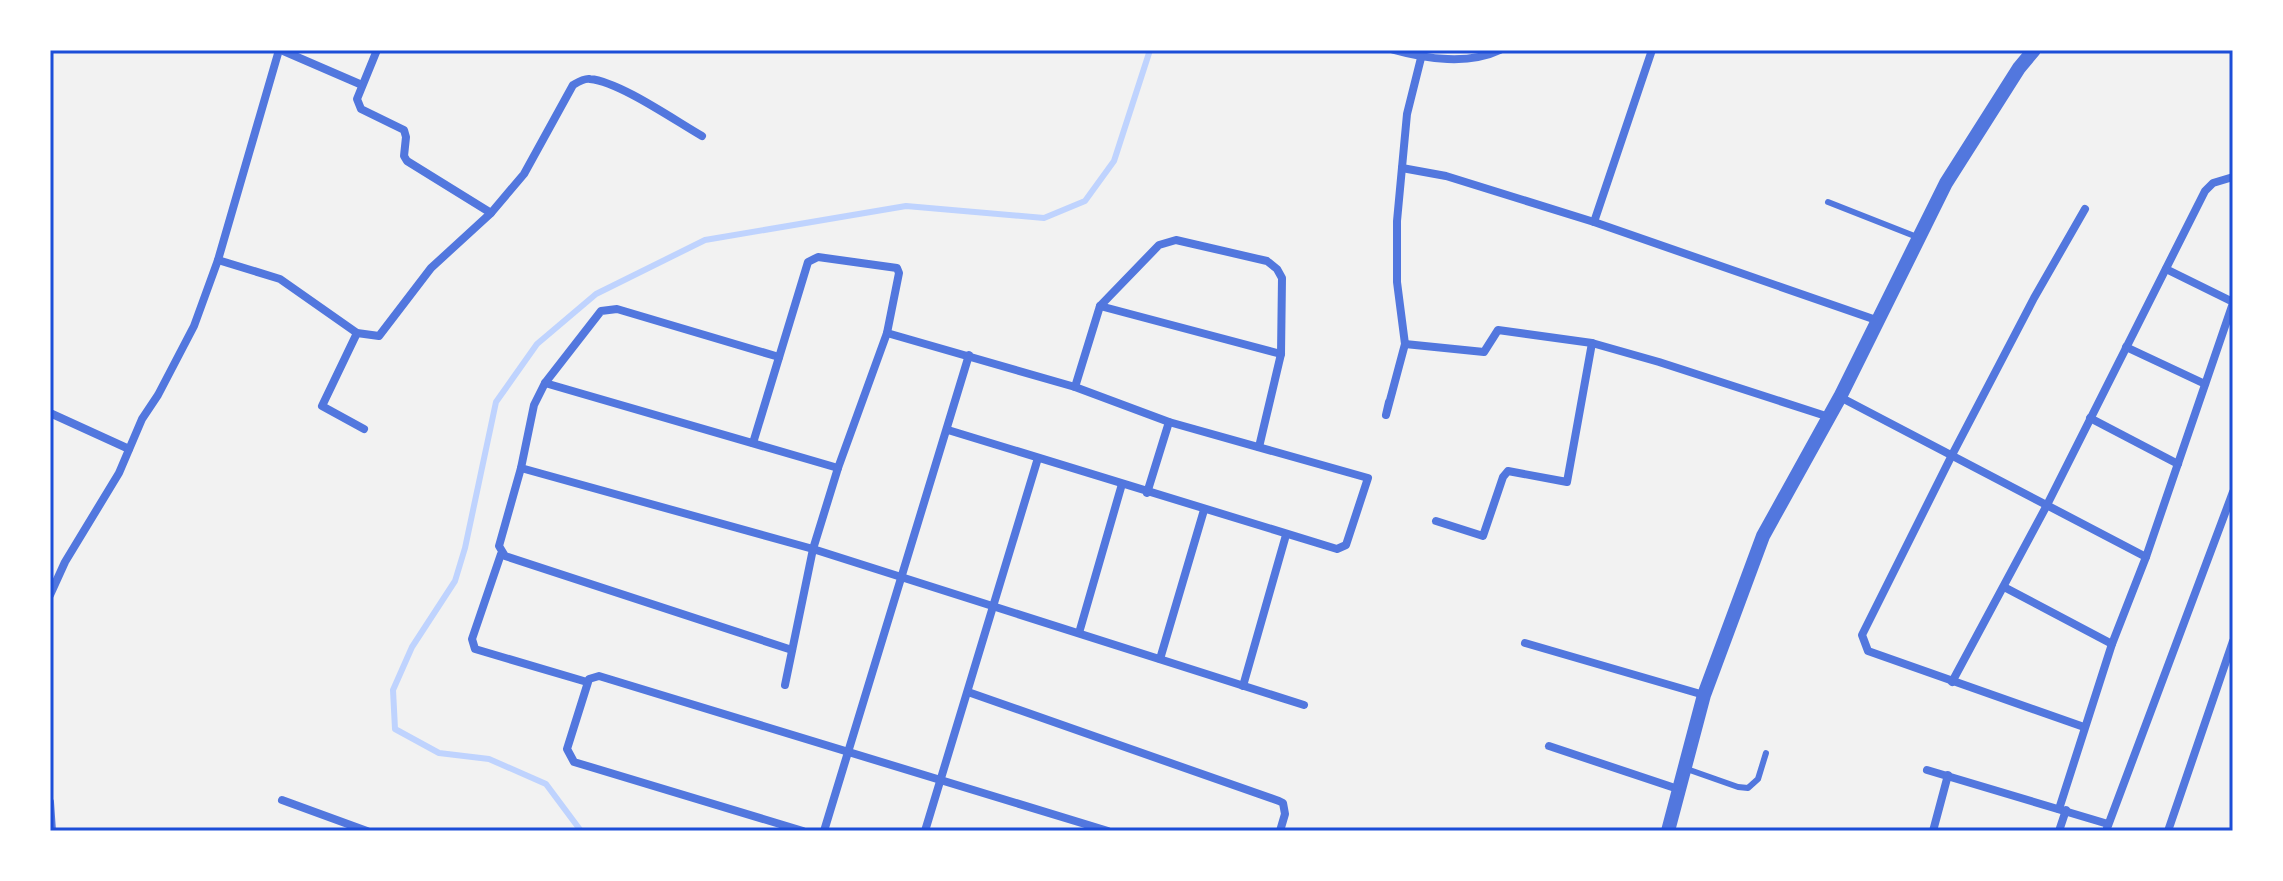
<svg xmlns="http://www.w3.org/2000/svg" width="2283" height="881" viewBox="0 0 2283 881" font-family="Inter,sans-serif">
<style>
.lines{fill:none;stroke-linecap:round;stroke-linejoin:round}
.stream{stroke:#bfd3fe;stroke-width:6}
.service{stroke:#5277de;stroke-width:6}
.minor{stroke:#5277de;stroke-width:8}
.tertiary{stroke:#5277de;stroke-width:14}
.neatline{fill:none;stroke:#1d4ed8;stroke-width:3}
</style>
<rect width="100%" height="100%" fill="#f2f2f2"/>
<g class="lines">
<!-- stream -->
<polyline class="stream" points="581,831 546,784 489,759 439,753 395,729 393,690 412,647 455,581 465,548 496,402 537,344 596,294 705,240 906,206 1044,218 1085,201 1114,161 1150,50"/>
<!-- service -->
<g class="service">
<polyline points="1828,202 1917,237"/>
<polyline points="1684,768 1738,787 1748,788 1758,779 1766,753"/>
</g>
<!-- minor -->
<g class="minor">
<polyline points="281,50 362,85"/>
<polyline points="377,50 357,99 361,109 404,130 406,137 404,156 407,161 491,213"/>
<path d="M1394 50C1426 59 1469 65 1500 50"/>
<polyline points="1402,168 1446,176 1594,222 1879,321"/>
<polyline points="1594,222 1652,50"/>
<path d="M218 260 280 279 357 333 379 336 431 268 491 213 524 174 573 85C578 82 584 78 590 79 620 82 674 120 702 136"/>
<polyline points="2166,269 2233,302"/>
<polyline points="1100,306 1281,354"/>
<polyline points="357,333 322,406 364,429"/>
<polyline points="887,333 1075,387 1169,422 1368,478 1346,545 1337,549 948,430"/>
<polyline points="1405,344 1484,352 1498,330 1592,343 1659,362 1829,417"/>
<polyline points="2126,347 2205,384"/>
<polyline points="779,357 617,309 601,311 545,383 534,405 521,468 499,546 505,556 792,650"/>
<polyline points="545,383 838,468"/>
<polyline points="1075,387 1100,306 1159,245 1176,240 1267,261 1277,269 1282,278 1281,354 1259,447"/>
<polyline points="1840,397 2146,557"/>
<polyline points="1389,402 1386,415 1405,344 1397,282 1397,221 1407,114 1421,58"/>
<polyline points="50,413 129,449"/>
<polyline points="2090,418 2178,464"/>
<polyline points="753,443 808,262 818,257 897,268 899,273 887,333 838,468 813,549 785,685"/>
<polyline points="521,468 813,549 1304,705"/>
<polyline points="1147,493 1169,422"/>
<polyline points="1436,521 1483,536 1503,477 1508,471 1567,482 1592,343"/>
<polyline points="501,554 472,639 475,649 587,682"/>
<polyline points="2004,587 2112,644"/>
<polyline points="50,595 65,562 119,473 142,419 158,395 194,326 218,260 279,50"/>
<polyline points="1079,633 1122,484"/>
<polyline points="1525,643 1704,695"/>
<polyline points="1160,659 1204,510"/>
<polyline points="1952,682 2047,505 2205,191 2213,183 2233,177"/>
<polyline points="1243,686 1286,535"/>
<polyline points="968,692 1279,801 1283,803 1285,814 1280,831"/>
<polyline points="2084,727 1868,651 1862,635 1952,455 2034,298 2085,209"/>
<polyline points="1549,746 1678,789"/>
<polyline points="1927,770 2108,824"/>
<polyline points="282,800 367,831"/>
<polyline points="50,802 52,831"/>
<polyline points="2059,809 2112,644 2146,557 2233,303"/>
<polyline points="803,831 574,762 567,749 589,679 599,676 1108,831"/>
<polyline points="824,831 969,355"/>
<polyline points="925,831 1038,458"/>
<polyline points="1933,831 1948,775"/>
<polyline points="2059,831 2066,810"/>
<polyline points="2106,831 2233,492"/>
<polyline points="2168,831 2233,641"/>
</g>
<!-- tertiary -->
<polyline class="tertiary" points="1668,831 1704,695 1763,536 1840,397 1946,183 2019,68 2034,50"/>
</g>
<!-- border -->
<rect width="2283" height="881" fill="none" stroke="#ffffff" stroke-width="104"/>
<rect x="52" y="52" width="2179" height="777" class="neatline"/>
</svg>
